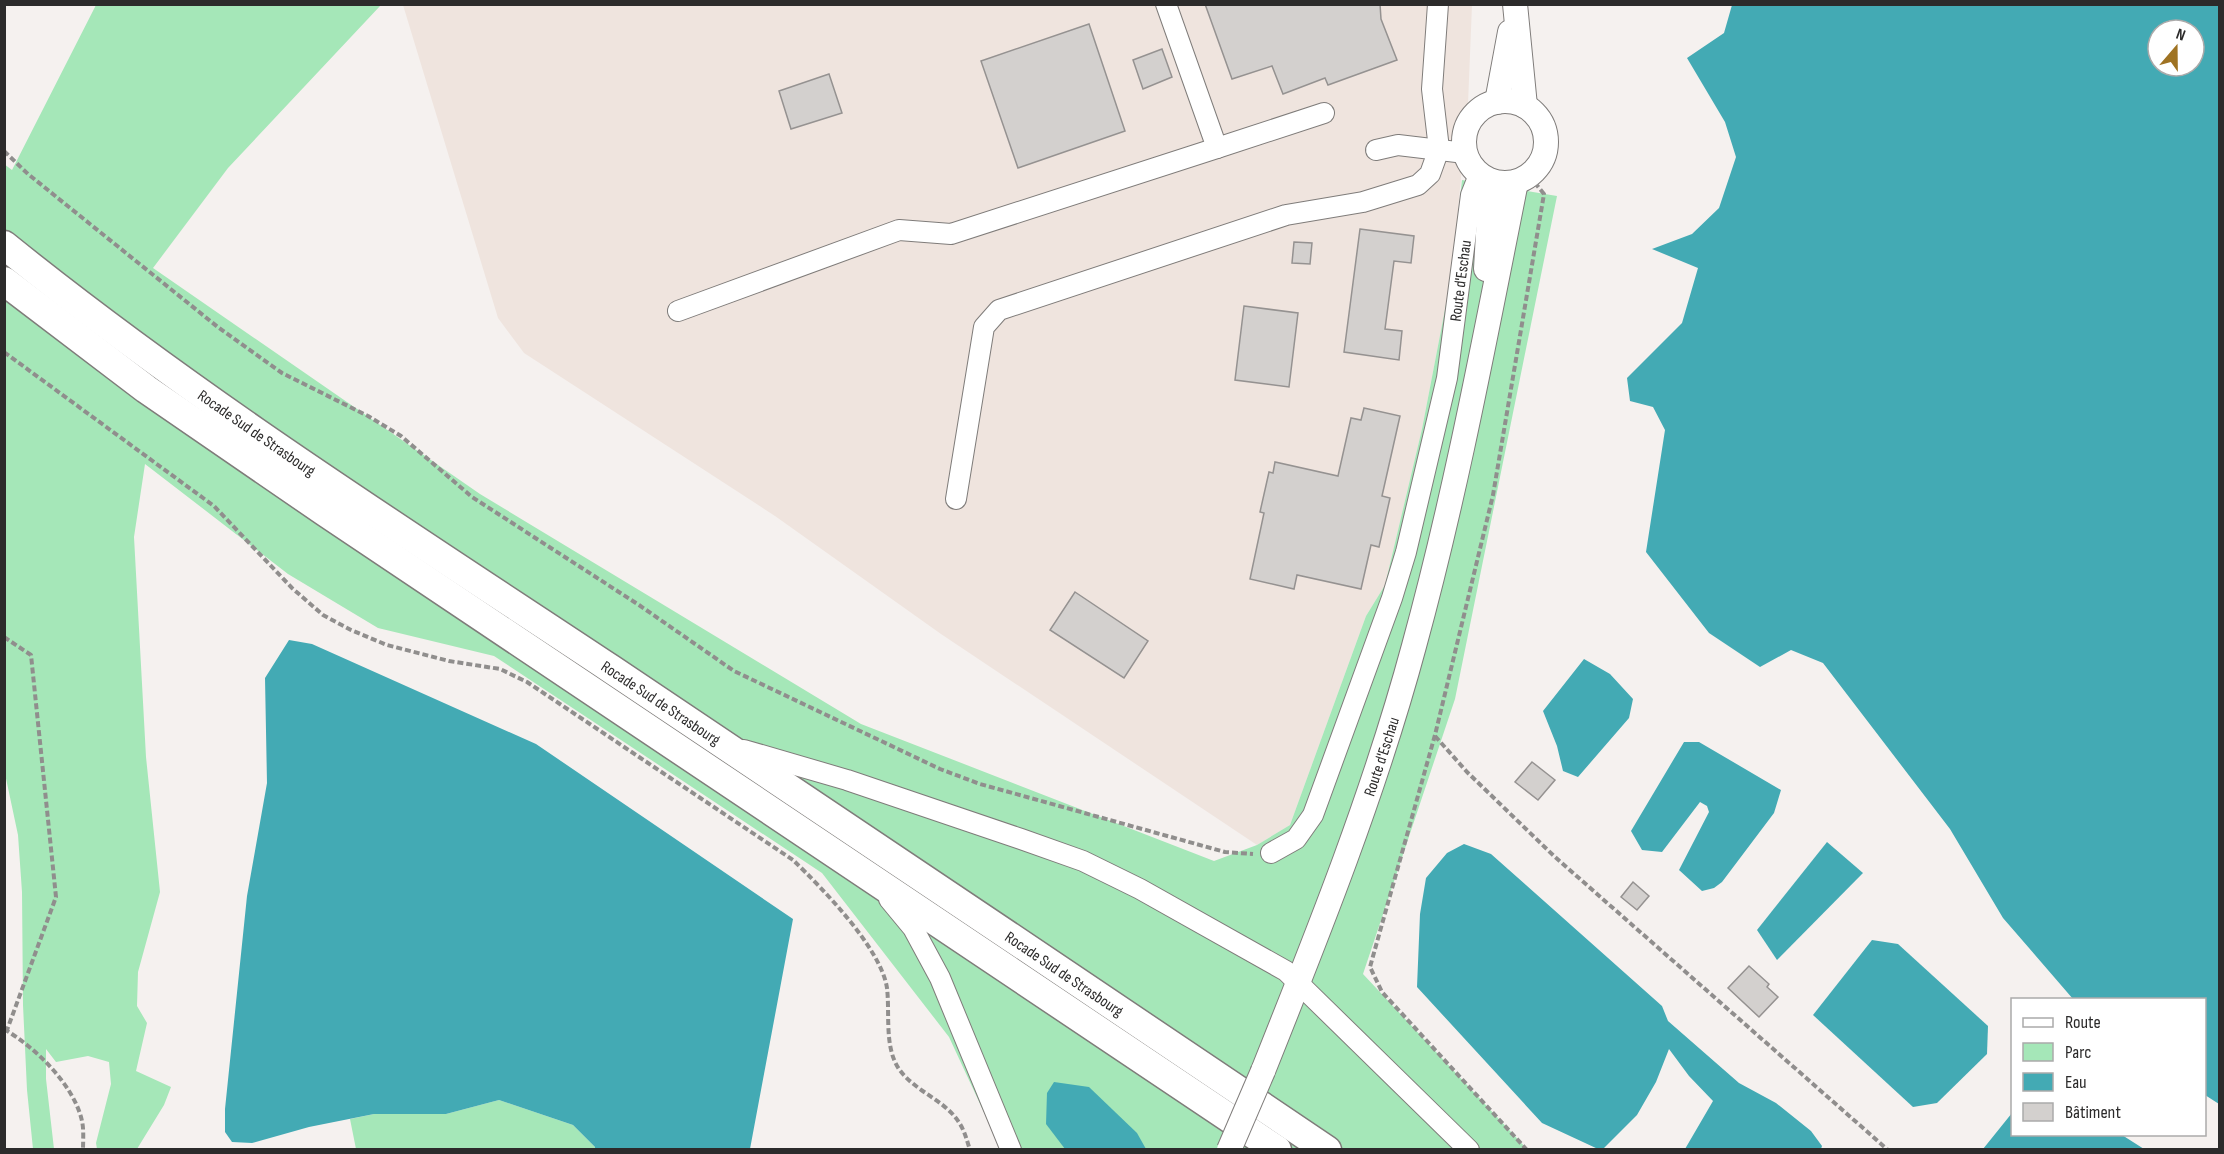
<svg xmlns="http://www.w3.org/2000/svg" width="2224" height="1154" viewBox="0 0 2224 1154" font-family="'Sofia Sans Condensed',sans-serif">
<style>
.built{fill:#efe4de}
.green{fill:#a5e7b8}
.water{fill:#43aab4;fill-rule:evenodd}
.building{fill:#d3d0ce;stroke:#959291;stroke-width:1.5}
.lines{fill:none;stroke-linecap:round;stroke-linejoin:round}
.minor-casing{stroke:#7f7c7a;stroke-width:22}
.major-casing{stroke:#7f7c7a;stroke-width:26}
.highway-casing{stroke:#7f7c7a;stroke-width:31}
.path{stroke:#908e8d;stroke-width:4;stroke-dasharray:6 3;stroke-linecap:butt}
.minor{stroke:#fff;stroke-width:20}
.major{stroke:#fff;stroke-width:24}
.highway{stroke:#fff;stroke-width:28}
.major-bridge-casing{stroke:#7f7c7a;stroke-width:26;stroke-linecap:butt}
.major-bridge{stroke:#fff;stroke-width:24}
.labels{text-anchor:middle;stroke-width:5;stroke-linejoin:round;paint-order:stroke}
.street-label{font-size:16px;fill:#2c2b2b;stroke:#fff}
</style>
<rect width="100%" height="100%" fill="#f5f1ef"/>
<!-- built -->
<polygon class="built" points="403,5 1472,5 1468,104 1452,273 1422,429 1385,585 1366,616 1290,825 1257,845 941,634 775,516 524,353 498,318"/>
<!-- green -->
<g class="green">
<polygon points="96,5 381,5 228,168 153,268 480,494 861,724 1214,861 1257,845 1290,825 1366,616 1385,585 1422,429 1452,273 1462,180 1557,196 1455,699 1363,974 1527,1149 1001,1149 949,1037 822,873 494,656 378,628 288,574 145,464 134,537 146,757 160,892 138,972 137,1006 147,1023 136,1071 171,1087 164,1105 137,1149 97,1149 96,1143 111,1084 109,1062 88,1056 56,1062 46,1049 46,1079 54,1149 33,1149 27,1090 23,1005 22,892 18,835 4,769 4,164 12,170"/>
<polygon points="499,1100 573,1125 595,1147 595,1149 356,1149 350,1119 374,1114 446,1114"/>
</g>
<!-- water -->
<g class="water">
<path d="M1732 5H2219V1104L2205 1095 2204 1000 2073 999 2003 918 1950 829 1823 663 1791 650 1760 667 1709 633 1646 552 1665 430 1653 407 1630 401 1627 378 1682 323 1698 268 1652 249 1692 234 1719 208 1736 157 1725 122 1687 58 1724 33ZM2158 30H2194V66H2158Z"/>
<polygon points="289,640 312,644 536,744 793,919 750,1149 595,1149 595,1147 573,1125 499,1100 446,1114 374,1114 309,1127 252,1143 232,1142 225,1132 225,1109 247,896 267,783 265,678"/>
<polygon points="1584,659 1610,674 1633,699 1629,718 1578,777 1563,771 1557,746 1543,711"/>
<polygon points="1684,742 1699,742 1781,790 1774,813 1722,882 1714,888 1702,891 1679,870 1709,812 1707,806 1700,802 1662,852 1642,850 1631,831"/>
<polygon points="1827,842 1863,873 1777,960 1757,930"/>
<polygon points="1464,844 1491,854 1662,1006 1668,1021 1739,1083 1776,1103 1811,1131 1822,1146 1821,1149 1685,1149 1713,1101 1689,1076 1669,1049 1656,1082 1637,1115 1603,1149 1598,1149 1542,1123 1417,987 1420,914 1426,878 1447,853"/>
<polygon points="1872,940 1898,944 1988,1026 1987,1054 1937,1103 1913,1107 1813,1015"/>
<polygon points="1054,1082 1089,1087 1137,1133 1146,1149 1065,1149 1046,1124 1047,1093"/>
<polygon points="2012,1113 2012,1134 2122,1135 2144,1149 1983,1149"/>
</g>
<!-- building -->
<g class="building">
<polygon points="1205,4 1380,4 1381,19 1397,60 1328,85 1325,78 1283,94 1272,66 1232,79"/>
<polygon points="1089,24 1125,131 1018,168 981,61"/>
<polygon points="1162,49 1172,77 1143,89 1133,60"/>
<polygon points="829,74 842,113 791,129 779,91"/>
<polygon points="1360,229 1414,236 1411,263 1394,261 1385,329 1402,331 1399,360 1344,352"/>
<polygon points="1294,242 1312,243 1310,264 1292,263"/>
<polygon points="1244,306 1298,313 1289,387 1235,380"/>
<polygon points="1364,408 1400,416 1382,496 1390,498 1379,547 1371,545 1361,589 1297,575 1294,589 1250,579 1264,513 1260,512 1269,472 1273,473 1275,462 1338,476 1351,418 1361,420"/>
<polygon points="1075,592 1148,641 1124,678 1050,630"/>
<polygon points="1532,762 1555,780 1538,800 1515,782"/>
<polygon points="1633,882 1649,896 1637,910 1621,897"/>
<polygon points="1749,966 1769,984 1767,987 1778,997 1759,1017 1728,988"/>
</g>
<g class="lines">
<!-- minor casing -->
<g class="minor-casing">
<g id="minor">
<polyline points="1166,4 1217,148 1324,113"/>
<polyline points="1376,150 1398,145 1465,153"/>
<polyline points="678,311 899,230 951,234 1217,148"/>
<polyline points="956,499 984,327 999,310 1286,215 1363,202 1418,185 1430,174 1439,149 1432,89 1438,4"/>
<polyline points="744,750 847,780 1021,839 1083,861 1140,889 1286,971 1469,1150"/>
<path id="s1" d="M1271 853 1296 839 1313 815 1392 598 1406 552 1447 378 1471 195 1479 175"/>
<polyline points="889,899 913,928 940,978 1011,1150"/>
</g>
</g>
<!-- major casing -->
<g class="major-casing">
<g id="major">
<polyline points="1515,4 1525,106"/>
<circle cx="1505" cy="142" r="41"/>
<polyline points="1497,102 1510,32"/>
<polyline points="1486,269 1491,181"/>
<path id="s2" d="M1263 1071C1319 931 1375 791 1414 646 1456 493 1485 337 1516 182"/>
</g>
</g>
<!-- highway casing -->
<g class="highway-casing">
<g id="highway">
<path id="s3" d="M4 245C196 400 406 533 611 669 851 828 1088 990 1327 1150"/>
<polyline points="4,281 146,389 325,512 1277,1150"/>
</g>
</g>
<!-- path -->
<g class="path">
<polyline points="4,151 28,174 219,328 282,373 368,416 401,436 472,497 639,605 734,671 940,769 980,784 1225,852 1253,854"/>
<path d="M4 352 214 506 292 588 323 615 351 630 387 645 449 661 500 669 527 682 793 860C822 888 881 948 887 988 890 1014 884 1047 899 1069 915 1092 946 1100 960 1124 965 1132 967 1141 970 1150"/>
<polyline points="4,637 31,655 56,897 7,1030"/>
<polyline points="1435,736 1467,772 1555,857 1888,1150"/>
<path d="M4 1029C36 1048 74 1085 82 1121 84 1130 83 1141 83 1150"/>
<polyline points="1527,1150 1382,992 1370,967 1435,735 1493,495 1544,194 1535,183"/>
</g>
<!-- minor -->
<use href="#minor" class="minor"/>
<!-- major -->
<use href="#major" class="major"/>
<!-- highway -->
<use href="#highway" class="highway"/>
<!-- major-bridge casing -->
<g class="major-bridge-casing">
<polyline id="major-bridge" points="1229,1150 1263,1071"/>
</g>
<!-- major-bridge -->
<use href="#major-bridge" class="major-bridge"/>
</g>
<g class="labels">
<!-- street labels -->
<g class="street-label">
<text dy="6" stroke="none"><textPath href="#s1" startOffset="614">Route d'Eschau</textPath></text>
<text dy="6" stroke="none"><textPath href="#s3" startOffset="315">Rocade Sud de Strasbourg</textPath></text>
<text dy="6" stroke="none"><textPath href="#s3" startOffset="801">Rocade Sud de Strasbourg</textPath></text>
<text dy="6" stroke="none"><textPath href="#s2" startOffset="336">Route d'Eschau</textPath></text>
<text dy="6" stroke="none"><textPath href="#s3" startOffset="1287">Rocade Sud de Strasbourg</textPath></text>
</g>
</g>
<!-- border -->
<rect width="2224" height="1154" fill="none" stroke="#2c2b2b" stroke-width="12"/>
<!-- legend -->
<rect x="2011" y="998" width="195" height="138" fill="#ffffff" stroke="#abaaaa" stroke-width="1.5"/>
<rect x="2023" y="1018" width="30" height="9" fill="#ffffff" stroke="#abaaaa" stroke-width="1.5"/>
<text x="2065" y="1028" font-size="18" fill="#2c2b2b">Route</text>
<rect x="2023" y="1043" width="30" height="18" fill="#a5e7b8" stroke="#abaaaa" stroke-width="1.5"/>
<text x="2065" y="1058" font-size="18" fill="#2c2b2b">Parc</text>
<rect x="2023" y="1073" width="30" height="18" fill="#43aab4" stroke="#abaaaa" stroke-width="1.5"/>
<text x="2065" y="1088" font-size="18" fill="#2c2b2b">Eau</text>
<rect x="2023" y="1103" width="30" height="18" fill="#d3d0ce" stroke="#abaaaa" stroke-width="1.5"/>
<text x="2065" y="1118" font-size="18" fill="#2c2b2b">Bâtiment</text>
<!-- north arrow -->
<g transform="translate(2176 48) rotate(20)"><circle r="28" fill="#ffffff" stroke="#abaaaa" stroke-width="1.5"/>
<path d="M0-4.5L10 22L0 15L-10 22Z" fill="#9f7323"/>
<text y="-9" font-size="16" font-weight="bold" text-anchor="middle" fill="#2c2b2b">N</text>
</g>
</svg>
